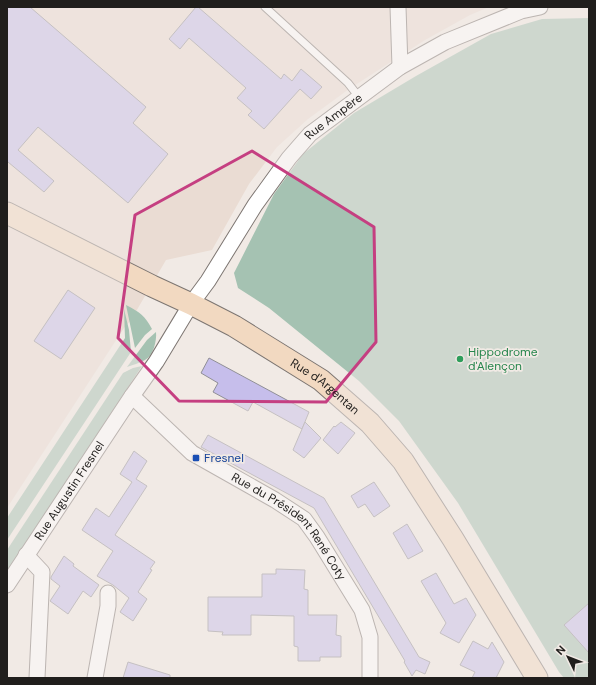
<svg xmlns="http://www.w3.org/2000/svg" width="596" height="685" viewBox="0 0 596 685" font-family="'DM Sans',sans-serif">
<style>
.built{fill:#eadcd3}
.green{fill:#a5c2b2}
.building{fill:#c6beeb;stroke:#908f96}
.lines{fill:none;stroke-linecap:round;stroke-linejoin:round}
.service-casing{stroke:#7d7672;stroke-width:9}
.minor-casing{stroke:#7d7672;stroke-width:17}
.secondary-casing{stroke:#7d7672;stroke-width:23}
.service{stroke:#fff;stroke-width:7}
.minor{stroke:#fff;stroke-width:15}
.secondary{stroke:#f2d9c1;stroke-width:21}
.marked{fill:none;stroke:#c53f81;stroke-width:3;stroke-linejoin:round}
.leisure-dot{fill:#2e9e5b;stroke:#f1eae5;stroke-width:1.5}
.transit-dot{fill:#1a4fb4;stroke:#f1eae5;stroke-width:1.5}
.labels{text-anchor:middle;stroke-width:3.5;stroke-linejoin:round;paint-order:stroke}
.street-label{font-size:12px;fill:#201e1c;stroke:#f1eae5}
.leisure-label{font-size:12px;fill:#27864d;stroke:#f1eae5;text-anchor:start}
.transit-label{font-size:12px;fill:#164399;stroke:#f1eae5;text-anchor:start}
</style>
<rect width="100%" height="100%" fill="#f1eae5"/>
<!-- built -->
<polygon class="built" points="7,7 489,7 470,15 425,40 349,89 308,119 277,147 249,184 212,250 166,260 131,320 124,328 7,508"/>
<!-- green -->
<g class="green">
<polygon points="589,18 589,678 564,678 559,672 458,503 399,421 359,381 269,308 238,288 234,273 274,194 303,154 354,113 416,76 491,34 542,19"/>
<path d="M126 305C140 312 145 316 152 329L145 335 135 348Z"/>
<polygon points="124,309 129,330 131,352 7,540 7,518 125,338"/>
<path d="M156 332C157 341 153 356 145 360 140 363 132 365 127 367L147 340Z"/>
<polygon points="142,366 7,571 7,550 123,373 133,368"/>
</g>
<!-- building -->
<g class="building">
<polygon points="7,7 30,7 146,107 133,123 168,154 128,203 38,127 18,150 54,181 44,192 8,162 7,163"/>
<polygon points="196,7 198,7 281,79 284,74 292,81 301,69 322,87 311,99 300,89 264,129 248,115 252,111 237,98 246,88 189,38 180,49 169,39"/>
<polygon points="68,290 95,308 61,359 34,341"/>
<polygon points="209,358 309,412 302,429 253,402 248,411 213,392 218,383 201,373"/>
<polygon points="305,422 321,438 304,458 293,450"/>
<polygon points="341,422 355,433 338,454 323,440 334,426 335,427"/>
<polygon points="208,435 324,498 419,657 430,662 425,674 416,670 412,676 404,662 405,661 314,508 201,447"/>
<polygon points="134,451 147,461 136,479 147,486 115,535 155,562 150,569 152,570 138,592 147,599 133,621 120,612 129,598 113,585 97,576 113,551 82,530 96,508 109,517 132,482 120,474"/>
<polygon points="374,482 390,506 374,517 365,504 358,508 351,496"/>
<polygon points="407,524 423,551 408,559 393,533"/>
<polygon points="64,556 74,564 73,566 99,585 91,597 83,591 68,614 50,601 60,586 51,579 51,577"/>
<polygon points="276,569 305,570 304,589 308,590 308,615 337,615 336,635 341,636 341,657 320,657 320,661 298,661 298,647 294,646 294,616 251,615 251,635 222,635 223,632 208,631 208,597 262,597 262,574 276,574"/>
<polygon points="436,573 454,604 466,598 476,615 459,643 440,633 446,623 421,581"/>
<polygon points="589,603 589,653 564,625"/>
<polygon points="473,641 488,649 492,642 504,662 496,678 472,678 475,672 460,665"/>
<polygon points="128,662 170,675 170,678 123,678"/>
</g>
<g class="lines">
<!-- service casing -->
<g class="service-casing">
<polyline id="service" points="265,7 348,83 359,97"/>
</g>
<!-- minor casing -->
<g class="minor-casing">
<g id="minor">
<polyline points="398,7 400,67"/>
<path id="s1" d="M132 396 192 453 275 500 304 519 317 537 362 610 370 637V678"/>
<polyline points="26,555 42,572 37,678"/>
<path id="s2" d="M7 585 132 396 156 362 191 304 208 281 255 205 289 158 310 134 400 67 445 42 521 11 540 7"/>
<polyline points="95,678 108,606 108,593"/>
</g>
</g>
<!-- secondary casing -->
<g class="secondary-casing">
<g id="secondary">
<path id="s3" d="M7 213 152 286 191 304 234 326 321 380 370 423 403 461 453 539 537 678"/>
</g>
</g>
<!-- service -->
<use href="#service" class="service"/>
<!-- minor -->
<use href="#minor" class="minor"/>
<!-- secondary -->
<use href="#secondary" class="secondary"/>
</g>
<!-- marked area -->
<path d="M0 0H596V685H0ZM252 151 374 227 376 342 326 402 179 401 118 338 135 215Z" fill="#f1eae5" fill-opacity=".55" fill-rule="evenodd"/>
<path class="marked" d="M252 151 374 227 376 342 326 402 179 401 118 338 135 215Z"/>
<!-- markers -->
<circle class="leisure-dot" cx="460" cy="359" r="4"/>
<rect class="transit-dot" x="192" y="454" width="8" height="8" rx="2"/>
<g class="labels">
<!-- street labels -->
<g class="street-label">
<text dy="4" stroke="none"><textPath href="#s2" startOffset="573">Rue Ampère</textPath></text>
<text dy="4" stroke="none"><textPath href="#s3" startOffset="363">Rue d'Argentan</textPath></text>
<text dy="4" stroke="none"><textPath href="#s2" startOffset="113">Rue Augustin Fresnel</textPath></text>
<text dy="4" stroke="none"><textPath href="#s1" startOffset="207">Rue du Président René Coty</textPath></text>
</g>
<!-- leisure labels -->
<g class="leisure-label">
<text x="468" y="356">Hippodrome<tspan x="468" dy="14">d'Alençon</tspan></text>
</g>
<!-- transit labels -->
<g class="transit-label">
<text x="204" y="462">Fresnel</text>
</g>
</g>
<!-- border -->
<rect width="596" height="685" fill="none" stroke="#201e1c" stroke-width="16"/>
<!-- north arrow -->
<g transform="translate(568 657) rotate(313)" stroke="#f1eae5" stroke-width="3" paint-order="stroke">
<path d="M0-3L7 15L0 10L-7 15Z" fill="#201e1c"/>
<text y="-6" font-size="11" font-weight="bold" text-anchor="middle" fill="#201e1c">N</text>
</g>
</svg>
